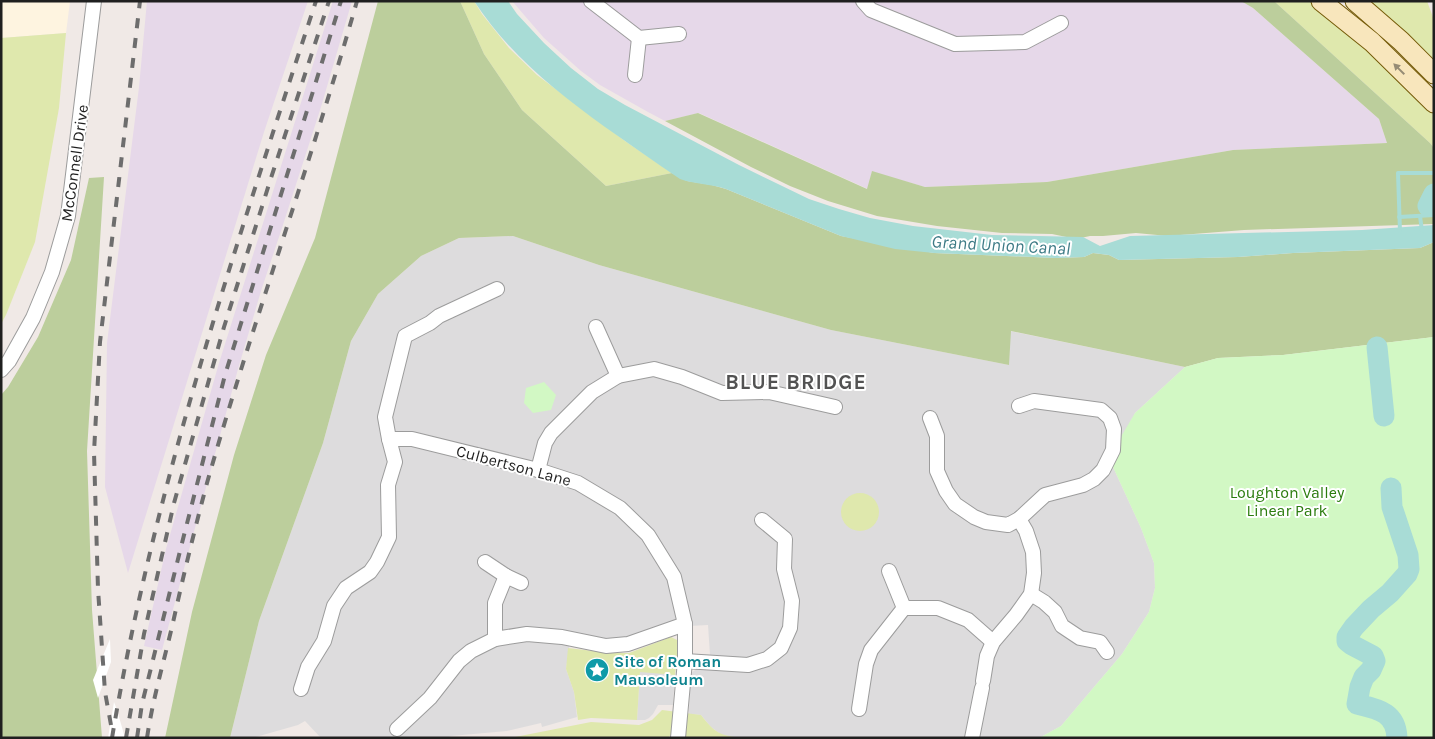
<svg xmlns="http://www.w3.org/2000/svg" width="1435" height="739" viewBox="0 0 1435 739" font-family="Karla,sans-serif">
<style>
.residential{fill:#dddcdd}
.industrial{fill:#e6d8e9}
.education{fill:#fef4e0}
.grass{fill:#dfe8ad}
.forest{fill:#bcce9c}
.park{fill:#d2f8c4}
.water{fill:#a8dcd6}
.pier{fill:#fff}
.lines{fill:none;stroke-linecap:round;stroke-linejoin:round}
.stream{stroke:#a8dcd6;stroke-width:4}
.river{stroke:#a8dcd6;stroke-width:21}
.street-casing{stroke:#9c9c9c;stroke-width:16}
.secondary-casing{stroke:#755b08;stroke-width:21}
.street{stroke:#fff;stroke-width:14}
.secondary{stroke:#f8e6bc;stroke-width:19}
.rail{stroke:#6d6d6d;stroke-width:4;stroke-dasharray:10 10;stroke-linecap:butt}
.oneway{fill:#968c75}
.labels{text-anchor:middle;stroke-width:4;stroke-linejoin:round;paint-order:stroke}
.street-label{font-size:16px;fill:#1f1f1f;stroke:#fff}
.park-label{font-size:16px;fill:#2b7c0e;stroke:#fff}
.culture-label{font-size:16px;font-weight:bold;fill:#0d838f;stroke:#fff;text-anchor:start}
.water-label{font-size:18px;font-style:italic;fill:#3e7b86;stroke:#fff}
.district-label{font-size:21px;font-weight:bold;letter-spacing:1px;fill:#525252;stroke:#fff}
</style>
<rect width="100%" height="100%" fill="#f0e9e6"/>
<!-- residential -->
<g class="residential">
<polygon points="513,236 599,265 831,330 1009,365 1010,331 1185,367 1135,413 1113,467 1141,528 1154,563 1155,588 1149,612 1122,654 1061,726 1039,738 742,738 723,736 711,727 701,715 689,714 690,674 699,667 709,667 710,655 708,625 670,627 614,641 571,634 566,669 574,692 577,717 542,727 541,723 507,731 451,736 447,738 321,738 305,721 298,725 252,738 230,738 259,621 323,443 351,341 378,294 421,256 459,238"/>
<polygon points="640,671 675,675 673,705 658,705 653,714 649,718 645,720 637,720"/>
</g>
<!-- industrial -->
<g class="industrial">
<polygon points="147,1 308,1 264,132 128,573 105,487 107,343 139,87"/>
<polygon points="333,1 352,1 321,107 281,231 261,291 238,369 162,650 144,646 166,549 219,363"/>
<polygon points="512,1 1241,1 1253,8 1379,119 1387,143 1233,150 1047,182 925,187 872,172 868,189 699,113 665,121 648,112 600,85 581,71 544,38"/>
</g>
<!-- education -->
<polygon class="education" points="1,1 70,1 66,33 1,38"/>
<!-- grass -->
<g class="grass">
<polygon points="460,1 474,1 482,14 509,48 537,75 625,141 672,173 606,186 522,110 484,54"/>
<polygon points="1274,1 1325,1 1434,103 1434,148 1430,143"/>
<polygon points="1355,1 1427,1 1434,20 1434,74"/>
<polygon points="66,33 59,108 35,242 6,315 1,324 1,38"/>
<circle cx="860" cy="512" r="19"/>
<polygon points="671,637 679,641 675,675 640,672 637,720 591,718 578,720 574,692 566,669 568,648 610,653 629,653"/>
<path d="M662 710 701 715C715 733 719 735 742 738H678L679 726 668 738H510L591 722 639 725 652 720Z"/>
</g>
<!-- forest -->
<g class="forest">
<polygon points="378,1 460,1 484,54 522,110 606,186 672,173 687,181 712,185 726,189 841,236 934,253 1056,258 1084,257 1093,253 1109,255 1119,260 1238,257 1293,253 1420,248 1434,242 1434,337 1283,355 1218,358 1185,367 1011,331 1009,365 831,330 599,265 513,236 459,238 421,256 378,294 351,341 323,443 259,621 230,738 165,738 192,612 234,455 266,355 315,238"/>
<polygon points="1241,1 1274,1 1430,143 1434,148 1434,224 1244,230 1168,236 1136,233 1103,236 1090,236 1076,239 1052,234 1002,233 937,226 877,216 828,201 790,186 751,167 665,121 698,113 867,189 872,171 925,187 1047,182 1233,150 1387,143 1379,119 1253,8"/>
<polygon points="104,177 87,451 92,610 102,738 1,738 1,395 8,387 38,337 71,260 89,178"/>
</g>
<!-- park -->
<g class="park">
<polygon points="1434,337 1434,738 1039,738 1061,726 1122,654 1149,612 1155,588 1154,563 1141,528 1113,467 1122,435 1135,413 1185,367 1218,358 1283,355"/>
<polygon points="544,382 556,395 551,410 533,413 524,403 526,388"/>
</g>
<!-- water -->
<path class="water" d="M474 1H508L517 14 544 43 571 68 598 89 625 105 739 165 809 199 839 209 870 218 913 226 992 235 1083 237 1100 246 1130 236 1362 230 1434 225V242L1420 248 1293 253 1238 257 1119 260 1109 255 1093 253 1084 257 1056 258 934 253 895 249 841 236 726 189C711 184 694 184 680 179 654 162 630 144 605 127 555 91 508 53 474 1Z"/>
<!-- pier -->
<g class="pier">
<polygon points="110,639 111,662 98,698 93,680"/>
<polygon points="114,702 117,710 125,738 108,738"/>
</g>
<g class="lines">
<!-- stream -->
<g class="stream">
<polyline points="1420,216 1422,231"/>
<polyline points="1399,217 1434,215"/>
<polyline points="1400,232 1398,173 1434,173"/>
</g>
<!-- river -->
<g class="river">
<polyline points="1428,206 1434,194"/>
<polyline points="1377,347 1384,416"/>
<path d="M1391 488 1392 507 1408 555 1409 569 1407 574 1390 593 1371 609 1354 627 1347 637V641L1352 645 1373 656 1375 661 1371 670 1364 677 1360 687 1357 704C1378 709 1396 712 1397 738"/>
</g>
<!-- street casing -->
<g class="street-casing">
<g id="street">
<polyline points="591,1 639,38 679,34"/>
<polyline points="863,1 871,10 955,44 1025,42 1061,23"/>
<polyline points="635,75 639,38"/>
<polyline points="497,289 439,316 430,323 405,336 385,417 389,439 412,439 538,470 578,483 620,508 648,535 674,577 685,624 685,661 678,738"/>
<polyline points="596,327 618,376"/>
<polyline points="1,370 9,361 33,318 52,272 68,216 94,1"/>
<polyline points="930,418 937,436 937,471 946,491 955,504 974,517 986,522 1008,525 1019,519 1045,495 1083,485 1094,479 1103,470 1113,450 1114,429 1110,418 1101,410 1034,401 1019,406"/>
<polyline points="538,470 545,443 551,433 592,392 618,376 654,369 682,377 722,393 769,392 835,407"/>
<polyline points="485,562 506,576 521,583"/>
<polyline points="889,571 904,608"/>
<polyline points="1031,594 1044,602 1055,612 1062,626 1080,638 1100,642 1107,652"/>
<polyline points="495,639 495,603 506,576"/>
<polyline points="685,661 748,665 767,659 781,648 790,628 792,601 784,569 785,539 762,520"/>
<polyline points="983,681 987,656 993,642 1016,615 1031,594 1034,573 1033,552 1026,531 1019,519"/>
<polyline points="301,689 308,667 324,641 334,606 346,588 370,572 377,562 389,537 388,485 395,462 389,439"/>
<polyline points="859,709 866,664 871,650 904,608 938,608 968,620 993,642"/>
<polyline points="397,729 430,698 459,661 471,651 495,639 527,634 562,637 606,646 628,644 685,624"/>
<polyline points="972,738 982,688"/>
</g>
</g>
<!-- secondary casing -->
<g class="secondary-casing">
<g id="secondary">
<polyline points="1321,1 1372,42 1434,103"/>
<polyline points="1355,1 1401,41 1434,74"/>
</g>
</g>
<!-- street -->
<use href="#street" class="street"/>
<!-- secondary -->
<use href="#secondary" class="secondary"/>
<!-- rail -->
<g class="rail">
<polyline points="111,725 105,692 98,589 94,452 100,342 140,1"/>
<path d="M112 738C154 486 237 243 316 1"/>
<polyline points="126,738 144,634 174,503 224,327 271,178 329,1"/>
<polyline points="137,738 142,704 182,543 225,375 341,1"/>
<path d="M147 738C153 697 165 658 174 618 184 573 195 528 207 483 253 321 311 163 357 1"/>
</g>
</g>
<!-- one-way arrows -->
<defs><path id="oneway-solid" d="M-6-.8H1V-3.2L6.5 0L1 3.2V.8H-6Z" transform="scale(1.25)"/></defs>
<use class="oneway" href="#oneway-solid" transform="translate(1399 69) rotate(-135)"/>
<!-- icons -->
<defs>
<g id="sight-disc" transform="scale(1.25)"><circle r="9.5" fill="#0f9aa8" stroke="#fff"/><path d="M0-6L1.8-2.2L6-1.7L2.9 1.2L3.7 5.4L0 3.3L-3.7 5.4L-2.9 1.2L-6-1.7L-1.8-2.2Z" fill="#fff"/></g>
</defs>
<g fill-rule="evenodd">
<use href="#sight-disc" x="597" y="670"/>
</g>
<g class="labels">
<!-- street labels -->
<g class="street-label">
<text transform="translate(74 163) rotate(-82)" y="6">McConnell Drive</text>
<text transform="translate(514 465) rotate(15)" y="6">Culbertson Lane</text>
</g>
<!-- park labels -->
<g class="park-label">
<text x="1287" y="498">Loughton Valley<tspan x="1287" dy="18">Linear Park</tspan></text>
</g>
<!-- culture labels -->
<g class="culture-label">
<text x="614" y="667">Site of Roman<tspan x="614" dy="18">Mausoleum</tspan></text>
</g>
<!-- water labels -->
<g class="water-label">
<text transform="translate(1001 245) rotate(3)" y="6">Grand Union Canal</text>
</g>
<!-- district labels -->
<g class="district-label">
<text x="796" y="389">BLUE BRIDGE</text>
</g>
</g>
<!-- border -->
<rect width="1435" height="739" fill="none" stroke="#1f1f1f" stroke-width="5"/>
</svg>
